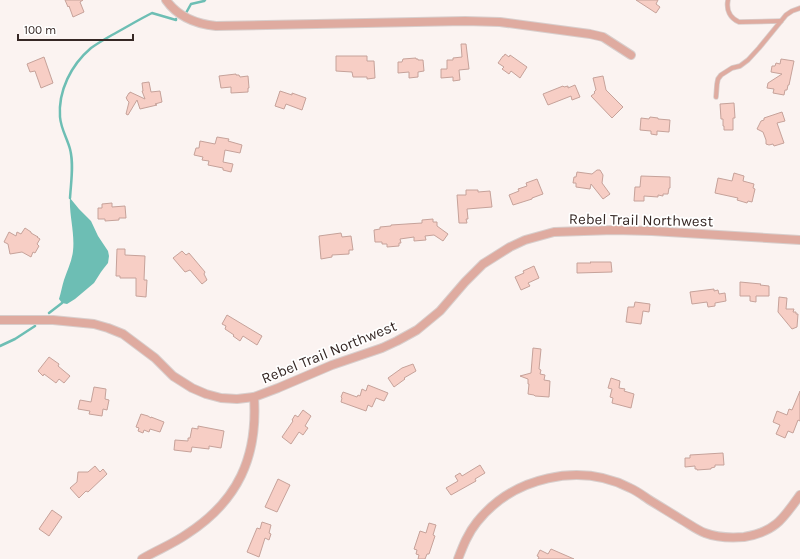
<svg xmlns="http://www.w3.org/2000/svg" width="800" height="559" viewBox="0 0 800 559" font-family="Karla,sans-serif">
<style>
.water{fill:#6dbeb4}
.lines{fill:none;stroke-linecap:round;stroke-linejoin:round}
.stream{stroke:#6dbeb4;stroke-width:2.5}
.building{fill:#f7cec5;stroke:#c6a29a}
.service-casing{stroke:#d8cecc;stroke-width:5.5}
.minor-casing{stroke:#d8cecc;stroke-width:10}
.service{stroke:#dfaba0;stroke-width:4}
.minor{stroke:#dfaba0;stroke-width:8}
.labels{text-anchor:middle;stroke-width:3.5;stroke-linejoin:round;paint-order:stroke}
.street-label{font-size:15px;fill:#362825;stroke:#fff}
</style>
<rect width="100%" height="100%" fill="#fbf3f1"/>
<!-- water -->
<path class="water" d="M70 198 79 209 91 221 98 236 108 251 109 256 108 263 104 268 101 272 94 283 75 299 67 304 62 303 59 299C61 293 62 286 64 280 67 271 72 261 73 251 75 233 69 215 70 198Z"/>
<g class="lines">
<!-- stream -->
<g class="stream">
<polyline points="186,13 191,4 204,1 205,0"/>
<path d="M70 198C71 182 74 164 70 149 67 138 61 129 60 117 58 91 71 65 91 48 98 43 105 39 112 35 125 28 138 20 152 13L176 20V19"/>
<polyline points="49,313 62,303"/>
<polyline points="0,346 15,339 35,326"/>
</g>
</g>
<!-- building -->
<g class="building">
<polygon points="65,0 83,0 80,2 84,12 73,17 69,6 68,7"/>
<polygon points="636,0 658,0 656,4 660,7 656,13"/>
<polygon points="461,44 466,44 469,69 459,70 460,80 453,81 453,77 441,78 441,69 447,69 447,60 453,60 453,58 462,57"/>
<polygon points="505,54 509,57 510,55 527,67 520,78 511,71 509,74 502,69 504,67 498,63 503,56 504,56"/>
<polygon points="336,56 367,56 367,61 374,61 375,78 367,79 367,77 353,77 352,72 336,71"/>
<polygon points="44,57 53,83 41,88 35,71 30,72 27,64"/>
<polygon points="416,58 416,59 418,59 418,60 423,60 424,71 418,72 418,77 409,78 409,72 398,73 398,62 402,62 403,59"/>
<polygon points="781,59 794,61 789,85 788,85 787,90 785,90 784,95 773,93 774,89 767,88 768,83 782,74 771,72 772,66 775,66 776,63 780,64"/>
<polygon points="236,74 236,75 239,75 240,77 248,76 249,88 248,88 248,92 231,93 231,87 221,88 219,76"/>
<polygon points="603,76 606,90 623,107 612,118 591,96 595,93 594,92 596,90 593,78"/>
<polygon points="149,82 151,92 160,91 162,102 155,104 157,105 140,109 137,100 128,115 126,114 129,102 127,100 127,99 126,98 129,93 130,93 130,92 145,99 142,91 143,91 142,83"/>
<polygon points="575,85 580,97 572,100 571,96 548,105 543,94 563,86 564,87 568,86 568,88"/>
<polygon points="280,91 292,95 292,93 306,98 302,110 286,104 284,109 275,106"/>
<polygon points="734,103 735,118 733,118 733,130 724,130 724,126 723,126 723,119 721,119 720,104"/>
<polygon points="782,112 785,121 777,123 784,143 774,146 773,144 769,145 766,144 766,140 763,132 757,129 761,121 764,120 764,118"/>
<polygon points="650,117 658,118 658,119 670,120 669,132 657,131 657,135 651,134 651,131 640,130 641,118 649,119"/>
<polygon points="217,137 229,139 228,141 242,145 240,153 225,150 223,162 233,164 231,172 223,170 223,168 208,165 209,161 202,160 203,157 194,155 196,148 199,148 200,141 215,144"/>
<polygon points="597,170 600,170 603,175 602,183 610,194 603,199 591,184 590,189 576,187 576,183 573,183 574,177 576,177 577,172 592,174"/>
<polygon points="734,173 744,176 743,181 754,184 753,188 755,189 752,202 748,201 747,203 737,200 738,198 715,193 718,178 732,181"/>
<polygon points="641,176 670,177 670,188 669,188 668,194 663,194 663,196 658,195 658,197 644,196 644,201 634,201 635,187 640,187"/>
<polygon points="537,179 543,194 532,198 532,199 513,205 509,195 519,191 518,189 527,186 526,183"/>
<polygon points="466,190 478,190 478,192 490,191 492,207 467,209 468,219 466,219 467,223 459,223 457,195 466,195"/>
<polygon points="112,203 112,207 125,206 126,218 119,218 119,220 105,221 105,219 98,219 98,208 102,208 102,204"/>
<polygon points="433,219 433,222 437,222 437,226 448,234 443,241 434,235 425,236 426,240 414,241 414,237 400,239 401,243 399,243 399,246 387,247 387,244 382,244 382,242 375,242 374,230 380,229 380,227 391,226 391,225 422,223 422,220"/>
<polygon points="25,228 31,232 31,233 38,237 37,237 40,239 37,244 39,246 35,253 33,252 31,257 22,252 10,254 8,244 4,242 9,232 16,236 17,232 21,234"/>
<polygon points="341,233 342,237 351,236 353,250 349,250 349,254 332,255 332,257 321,259 319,236"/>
<polygon points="117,249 125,249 125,255 145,256 144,280 147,280 146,297 136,296 136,278 120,278 120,276 116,276"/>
<polygon points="182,251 186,255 189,253 205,272 204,274 207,280 202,284 190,270 185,272 173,258"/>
<polygon points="590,262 611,262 612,272 577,273 577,263 591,263"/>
<polygon points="534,266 539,278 528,283 530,286 521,290 515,277 524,273 523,271"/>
<polygon points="740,282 761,284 760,285 769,286 769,296 756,296 756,302 750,301 750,296 740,296"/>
<polygon points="714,289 714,291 718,290 719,294 725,293 726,301 715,303 715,306 708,307 707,302 692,304 690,292"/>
<polygon points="779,297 787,298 786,309 794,309 793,312 796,312 796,314 798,314 797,327 792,329 778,312"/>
<polygon points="635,302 650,304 649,312 643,311 641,324 626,322 628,307 634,307"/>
<polygon points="227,315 262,336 257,345 243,336 240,341 233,336 234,335 225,329 226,326 222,324"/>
<polygon points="533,348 541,349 539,369 541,370 540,374 545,375 544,380 550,381 549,397 535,396 534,395 528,394 529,384 528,384 528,379 520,376 531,373"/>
<polygon points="49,357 59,364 58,366 70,376 64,383 59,379 56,383 44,374 43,376 38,371"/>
<polygon points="413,364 416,371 404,378 405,379 394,387 388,378 402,368"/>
<polygon points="611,378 620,381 619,388 625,389 624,391 634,394 631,408 612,403 613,398 610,397 612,389 608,388"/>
<polygon points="368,385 388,393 384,401 376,398 372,407 368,405 366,411 341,402 342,398 341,397 343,392 357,397 358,395 360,396 362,389 366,391"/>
<polygon points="94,387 106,389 105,399 109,400 107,410 103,409 102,416 89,414 90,411 78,409 80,400 91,402"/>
<polygon points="800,391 800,421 798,420 793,433 788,431 785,438 776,434 780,425 773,422 777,411 787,415 789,409 792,410"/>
<polygon points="303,410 311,416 305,426 308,428 303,435 299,432 291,444 282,437 293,421 292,420 295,415 298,417"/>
<polygon points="141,414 148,416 151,418 151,417 164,422 160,432 150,429 149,432 144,430 143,433 138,431 139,428 136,427"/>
<polygon points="198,426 224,431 221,448 209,446 209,449 192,447 191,452 174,450 175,440 188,441 188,438 190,438 192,428 198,429"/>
<polygon points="723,453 724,465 715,465 715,467 711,468 711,469 697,470 697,469 695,469 695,466 685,467 685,458 690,458 690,455"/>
<polygon points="480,465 485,473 475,479 476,481 451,495 446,488 458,481 455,476 460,473 462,476"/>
<polygon points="95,466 100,472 103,469 107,474 88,492 86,491 79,498 70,488 77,482 78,472 88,472"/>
<polygon points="278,479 290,485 277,512 265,507"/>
<polygon points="52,510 62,517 49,536 39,529"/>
<polygon points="262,522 271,525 269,533 271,534 269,540 265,538 259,557 247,552 257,528 260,529"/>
<polygon points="429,523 436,525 433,535 435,536 429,554 427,554 425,559 418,559 419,555 416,554 417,550 414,549 420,531 426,533"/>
<polygon points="551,549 574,559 538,559 539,557 537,556 540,550 548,554"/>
</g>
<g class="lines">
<!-- service casing -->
<g class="service-casing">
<g id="service">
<path d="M728 0C726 10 730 18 739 22L781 21"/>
<polyline points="716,97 717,84 718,79 721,75 732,68 740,66 748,60 759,48 786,15 792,11 800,8"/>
</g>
</g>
<!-- minor casing -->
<g class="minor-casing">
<g id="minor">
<path d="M166 0C178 17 196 24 216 26L465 21 500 22 590 34 603 37 631 55"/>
<polyline points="0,320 53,320 94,324 108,328 123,334 155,358 173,376 192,388 206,394 221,398 237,399 254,397 278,388 332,365 382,348 397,341 417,330 440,311 465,282 483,264 510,247 525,240 554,232 614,230 652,231 800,240"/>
<path d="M142 559C157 550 173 544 187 534 238 501 258 457 254 397"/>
<path d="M458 559C463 546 468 533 477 522 513 477 579 462 630 488 637 491 642 495 648 499 659 506 671 513 682 520 689 524 697 530 705 533 718 538 731 538 744 537 775 532 783 519 800 495"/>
</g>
</g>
<!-- service -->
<use href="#service" class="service"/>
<!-- minor -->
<use href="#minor" class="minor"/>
</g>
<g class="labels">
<!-- street labels -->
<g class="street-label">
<text transform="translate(641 220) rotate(1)" y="5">Rebel Trail Northwest</text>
<text transform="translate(329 352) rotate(-22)" y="5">Rebel Trail Northwest</text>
</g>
</g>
<!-- scale -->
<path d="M18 34v6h115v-6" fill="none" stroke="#362825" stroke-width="2"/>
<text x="24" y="34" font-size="12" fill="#362825" stroke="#ffffff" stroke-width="3" paint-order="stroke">100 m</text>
</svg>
